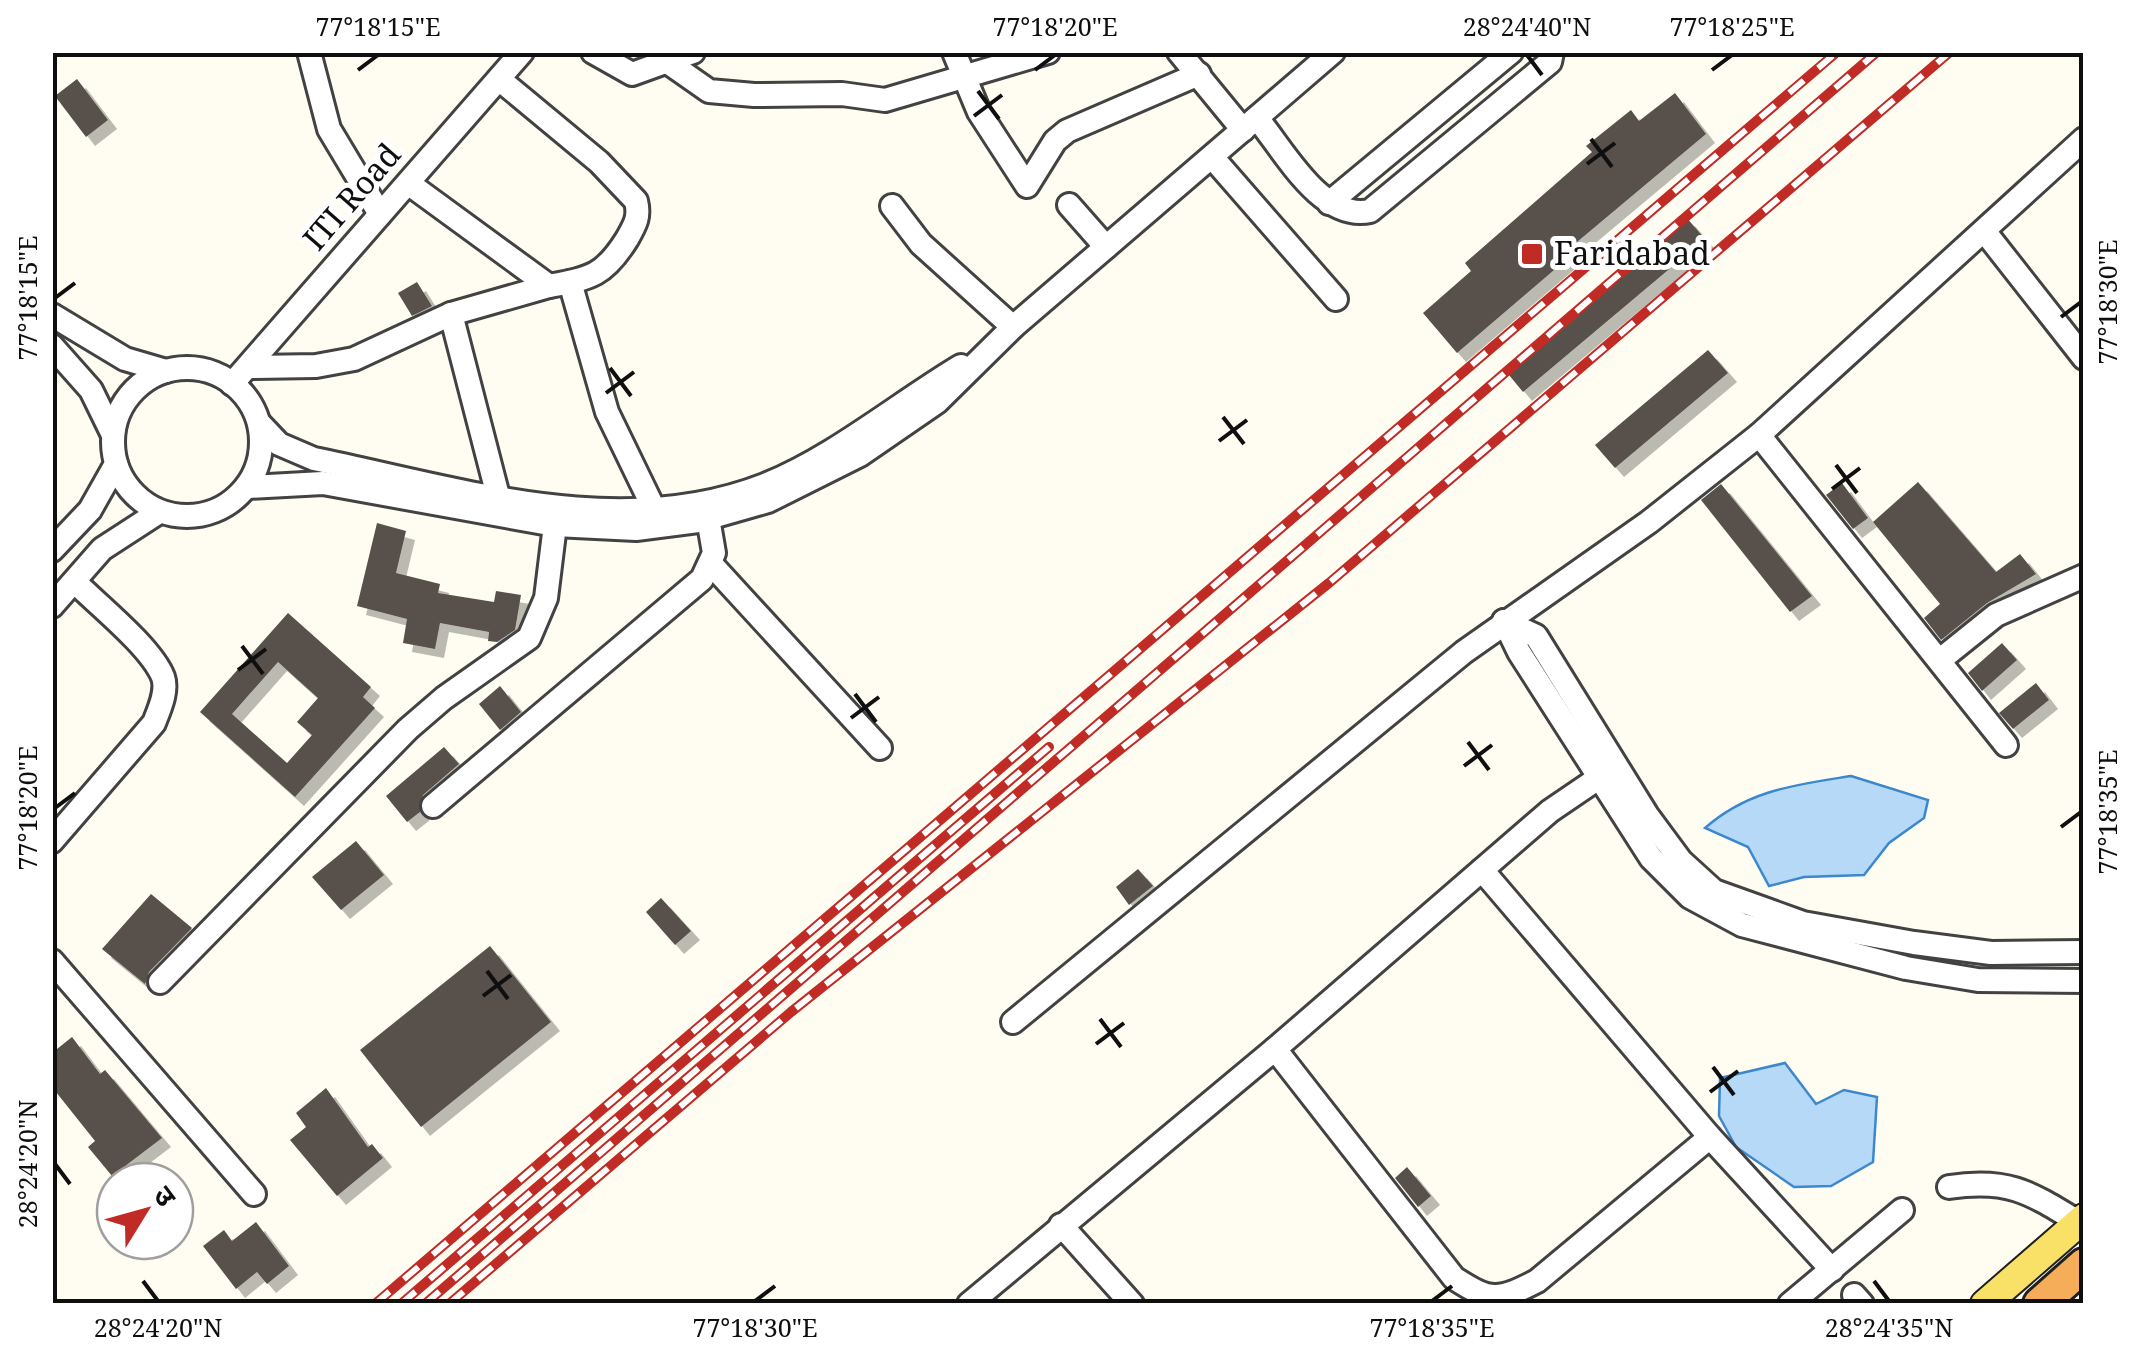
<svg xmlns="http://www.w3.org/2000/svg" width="2136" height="1356" viewBox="0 0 2136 1356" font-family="'Noto Serif','Noto Sans Devanagari',serif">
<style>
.water{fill:#b5d9f7;stroke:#3c88ce;stroke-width:2.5}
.building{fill:#58514b;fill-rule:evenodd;filter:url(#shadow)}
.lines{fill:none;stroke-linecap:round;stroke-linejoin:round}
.minor-casing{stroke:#424242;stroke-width:28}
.major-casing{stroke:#202020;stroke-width:32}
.highway-casing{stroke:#202020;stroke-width:38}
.minor{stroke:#fff;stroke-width:22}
.major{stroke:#f9e167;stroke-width:28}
.highway{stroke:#f5ad59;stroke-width:32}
.rail-casing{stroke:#c02b25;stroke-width:10}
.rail{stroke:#fff;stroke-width:6;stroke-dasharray:19;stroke-linecap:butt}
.ticks{fill:none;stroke:#0f0f0f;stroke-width:4}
.poi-dot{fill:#c02b25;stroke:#fff;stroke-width:4}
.labels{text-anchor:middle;stroke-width:10;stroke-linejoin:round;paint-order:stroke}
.street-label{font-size:32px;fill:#0f0f0f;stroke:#fff}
.poi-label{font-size:32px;fill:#0f0f0f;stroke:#fff;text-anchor:start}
.neatline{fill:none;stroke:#0f0f0f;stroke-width:4}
.ticks-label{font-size:25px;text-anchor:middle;fill:#0f0f0f}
</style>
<defs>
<filter id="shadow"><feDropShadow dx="9" dy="9" stdDeviation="0" flood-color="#0004"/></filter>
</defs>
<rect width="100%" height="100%" fill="#fffdf1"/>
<!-- water -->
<g class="water">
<path d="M1851 776 1928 800 1924 818 1889 843 1864 875 1804 877 1769 886 1748 847 1705 828C1748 790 1795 785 1851 776Z"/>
<polygon points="1785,1063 1816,1104 1844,1090 1877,1097 1873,1162 1831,1186 1794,1187 1736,1147 1719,1116 1720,1078"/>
</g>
<!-- building -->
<g class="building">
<polygon points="77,79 108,120 86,137 55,96"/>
<polygon points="1675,93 1706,134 1577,242 1581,247 1457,353 1423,313 1471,271 1465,263 1592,152 1586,146 1631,110 1639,121"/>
<polygon points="1686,217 1705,239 1523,392 1504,369"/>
<polygon points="417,282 432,306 412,316 398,293"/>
<polygon points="1708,350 1728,373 1615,468 1595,445"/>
<polygon points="1918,482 1996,572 2020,554 2036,574 1987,603 1941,640 1924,618 1940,604 1873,522"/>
<polygon points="1842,483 1868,518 1853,529 1826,495"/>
<polygon points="1721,484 1812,596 1790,612 1701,500"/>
<polygon points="377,523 406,531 396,573 440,584 438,593 494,602 496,591 521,595 515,630 497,642 488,641 489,632 440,623 435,649 403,643 407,619 357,606"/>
<path d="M288 613 371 687 363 697 375 708 295 797 200 712ZM278 662 318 698 297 722 312 735 287 763 232 714Z"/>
<polygon points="2002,643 2017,660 1982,691 1968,673"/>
<polygon points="2036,683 2049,700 2013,729 1999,713"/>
<polygon points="500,686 521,712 500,730 479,704"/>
<polygon points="444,747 459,764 423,795 420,812 407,822 386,796"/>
<polygon points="356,841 384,875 341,910 312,877"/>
<polygon points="1138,869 1153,886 1129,905 1116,887"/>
<polygon points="151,894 192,928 149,972 145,984 102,949"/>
<polygon points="661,898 691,931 675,945 646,912"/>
<polygon points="490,946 551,1022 421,1127 360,1050"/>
<polygon points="72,1037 100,1074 105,1070 162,1138 112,1176 88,1147 95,1141 52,1087 52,1053"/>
<polygon points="326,1088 368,1147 372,1144 383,1158 337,1196 290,1140 306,1127 296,1113"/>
<polygon points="1407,1167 1431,1196 1418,1207 1395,1178"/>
<polygon points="256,1222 289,1266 267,1284 257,1272 236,1289 203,1246 224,1230 232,1241"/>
</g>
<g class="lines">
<!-- minor casing -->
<g class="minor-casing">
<g id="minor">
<polyline points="309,52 329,129 380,214"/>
<polyline points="593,52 632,74 693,52"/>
<polyline points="954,52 979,112 1027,186 1055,141 1067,131 1199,74"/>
<polyline points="1179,52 1243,130"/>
<polyline points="669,63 709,91 754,95 842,94 885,100 1048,52"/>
<path d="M1257 118C1285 152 1321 221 1370 211L1550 62 1552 52"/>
<polyline points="1212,157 1336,299"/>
<path d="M408 183 549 286C591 278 604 276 627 239 635 225 640 217 636 201L599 162 499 79"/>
<polyline points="1329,203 1511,52"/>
<polyline points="1069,205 1106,247"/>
<polyline points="892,206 921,244 1013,327"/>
<polyline points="1985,232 2084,358"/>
<polyline points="570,282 607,412 655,511"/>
<polyline points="451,314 498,496"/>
<polyline points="52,315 125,359 166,371"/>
<polyline points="52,346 91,390 113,435"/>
<polyline points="248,367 316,366 354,359 451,314 549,286"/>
<circle cx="187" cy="442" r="74"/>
<polyline points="232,384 522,52"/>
<path d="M260 424 279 444 314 459C461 489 619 542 765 485 833 458 899 403 961 366"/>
<polyline points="1759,435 2006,745"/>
<polyline points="248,487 323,483 555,525 636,529 698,521 768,501 860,455 937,402 1013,327 1333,52"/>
<polyline points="52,550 90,510 116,464"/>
<polyline points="712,565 880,748"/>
<polyline points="52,606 102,549 159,512"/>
<polyline points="1504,621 1519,652 1651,858 1690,897 1742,925 1906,968 1978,980 2084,981"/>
<polyline points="1504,621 1536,636 1647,815 1681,861 1714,891 1803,923 1914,943 1991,953 2084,952"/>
<polyline points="1940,660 1996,615 2084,576"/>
<polyline points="433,806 702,579 714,553 708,518"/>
<path d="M52 841 154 723C159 710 168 691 163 677 151 647 98 605 75 582"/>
<polyline points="1482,870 1710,1137 1832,1270"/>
<polyline points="52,961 254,1194"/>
<polyline points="160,982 408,729 444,698 529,638 546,598 555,525"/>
<polyline points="1013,1022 1464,652 1649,522 1759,435 2084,139"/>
<path d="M1275 1049 1454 1278C1491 1302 1498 1301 1537 1281L1710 1137"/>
<path d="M1949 1187C2008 1178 2029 1192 2078 1222"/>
<polyline points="1061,1225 1132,1304"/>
<polyline points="1854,1295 1862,1304"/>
<polyline points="969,1304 1275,1049 1550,811 1600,777"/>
<polyline points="1790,1304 1902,1210"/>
</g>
</g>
<!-- major casing -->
<g class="major-casing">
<polyline id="major" points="1985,1304 2084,1218"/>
</g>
<!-- highway casing -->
<g class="highway-casing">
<polyline id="highway" points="2040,1304 2084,1265"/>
</g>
<!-- minor -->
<use href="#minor" class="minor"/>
<!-- major -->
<use href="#major" class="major"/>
<!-- highway -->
<use href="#highway" class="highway"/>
<!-- rail casing -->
<g class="rail-casing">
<g id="rail">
<polyline points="375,1304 1837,52"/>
<polyline points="401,1304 1049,747"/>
<polyline points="425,1304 1877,52"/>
<polyline points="449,1304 791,1012 1329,583 1950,52"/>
</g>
</g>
<!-- rail -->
<use href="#rail" class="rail"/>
</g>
<!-- ticks -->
<path class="ticks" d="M1527 55 1542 75M358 70 378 55M1035 70 1055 55M1712 70 1732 55M978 91 999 119M974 116 1002 95M1591 139 1612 167M1587 164 1615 143M55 298 75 283M2061 317 2081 302M610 368 631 396M606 393 634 372M1223 417 1244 444M1219 441 1247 420M1836 465 1857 493M1832 489 1860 468M242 646 263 674M238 670 266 649M855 694 876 722M851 718 879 697M1468 742 1489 770M1464 766 1492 745M55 808 75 793M2061 827 2081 812M487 971 508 999M483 996 511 975M1100 1019 1121 1047M1096 1044 1124 1023M1713 1067 1734 1095M1710 1092 1738 1071M55 1164 70 1184M143 1281 158 1301M1874 1281 1889 1301M755 1301 775 1286M1432 1301 1452 1286"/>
<!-- markers -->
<rect class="poi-dot" x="1520" y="242" width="24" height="24" rx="5"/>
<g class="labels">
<!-- street labels -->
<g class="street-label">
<text transform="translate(352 197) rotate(-49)" y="11">ITI Road</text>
</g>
<!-- poi labels -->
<g class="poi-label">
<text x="1554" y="265">Faridabad</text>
</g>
</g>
<!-- border -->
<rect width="2136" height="1356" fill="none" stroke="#ffffff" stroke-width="110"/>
<!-- north arrow -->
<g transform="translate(145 1211) rotate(53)"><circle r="48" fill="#ffffff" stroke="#9f9f9f" stroke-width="2.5"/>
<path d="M0-8L18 38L0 25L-18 38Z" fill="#c02b25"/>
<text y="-15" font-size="28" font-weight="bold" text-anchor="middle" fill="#0f0f0f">उ</text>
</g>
<rect x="55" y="55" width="2026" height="1246" class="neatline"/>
<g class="ticks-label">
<text x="378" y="36">77°18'15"E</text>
<text x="1055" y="36">77°18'20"E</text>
<text x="1527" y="36">28°24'40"N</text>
<text x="1732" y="36">77°18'25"E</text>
<text transform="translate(28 298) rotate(-90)" y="9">77°18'15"E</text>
<text transform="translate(2108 302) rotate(-90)" y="9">77°18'30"E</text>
<text transform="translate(28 808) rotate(-90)" y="9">77°18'20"E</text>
<text transform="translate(2108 812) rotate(-90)" y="9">77°18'35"E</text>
<text transform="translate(28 1164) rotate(-90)" y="9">28°24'20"N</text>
<text x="158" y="1337">28°24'20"N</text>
<text x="755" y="1337">77°18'30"E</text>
<text x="1432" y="1337">77°18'35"E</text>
<text x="1889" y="1337">28°24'35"N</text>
</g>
</svg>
